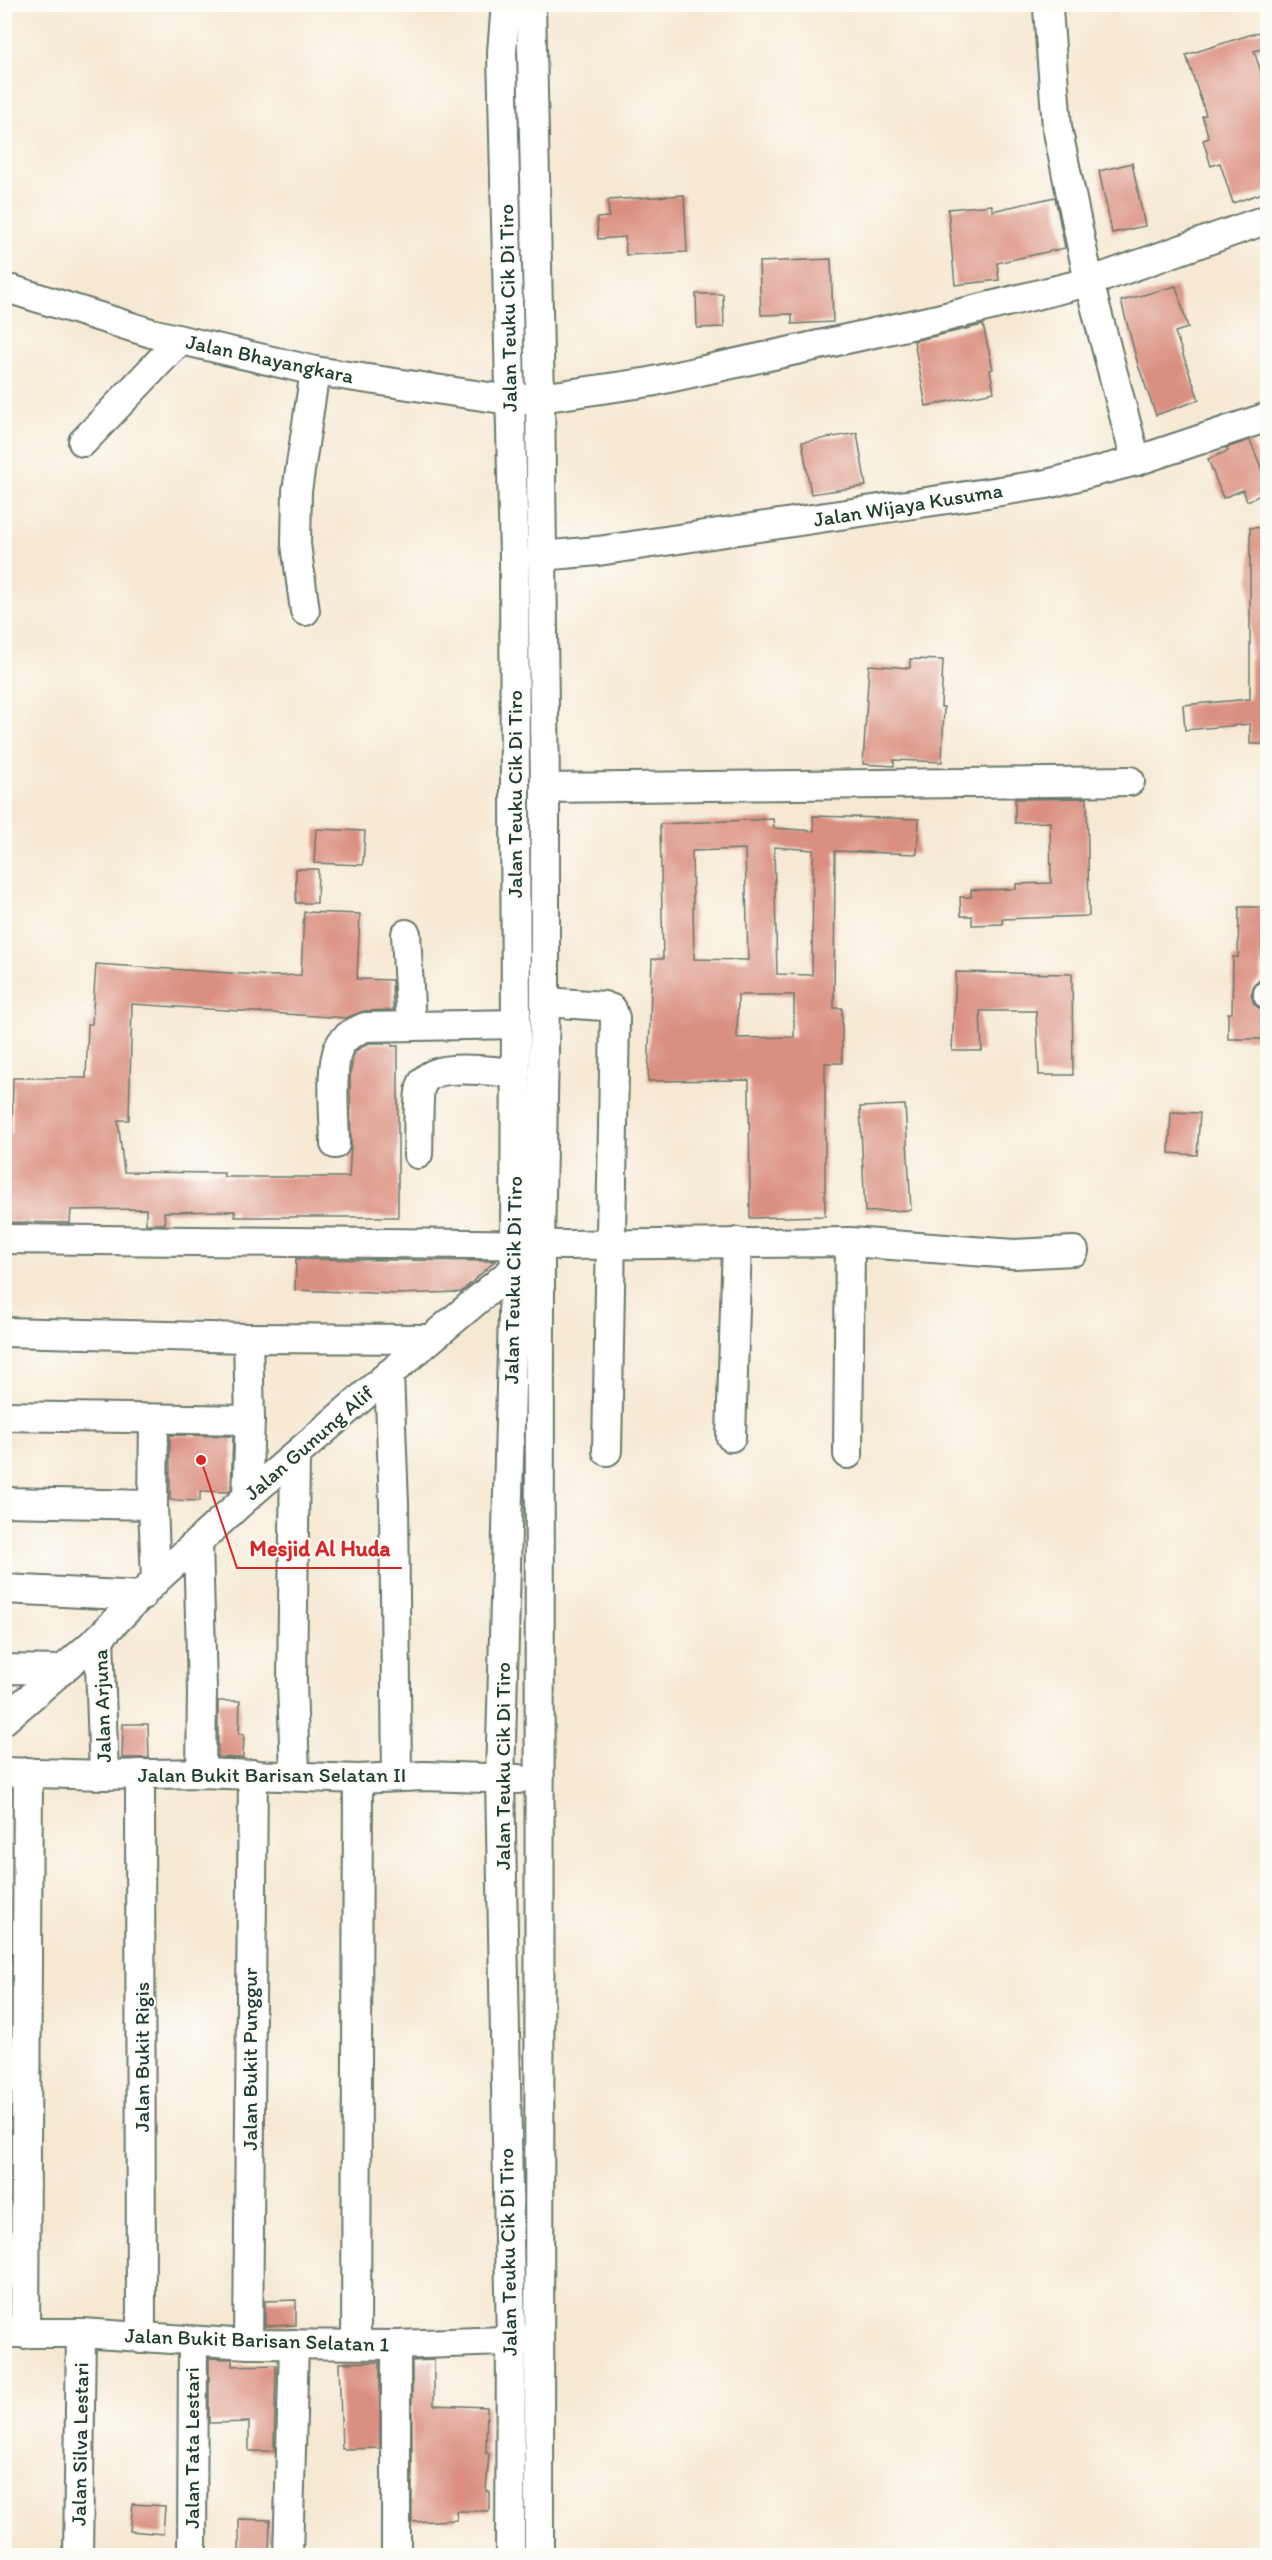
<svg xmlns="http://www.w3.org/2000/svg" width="1272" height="2560" viewBox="0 0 1272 2560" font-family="Itim,sans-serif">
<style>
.building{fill:#da8f80;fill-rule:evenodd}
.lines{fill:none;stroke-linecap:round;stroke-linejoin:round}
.minor-casing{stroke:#6a796c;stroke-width:32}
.minor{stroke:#fff;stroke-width:28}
.labels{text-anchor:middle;stroke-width:4.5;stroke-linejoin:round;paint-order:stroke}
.street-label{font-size:21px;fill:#1f3d34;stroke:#fdfcf7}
.leader{fill:none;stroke:#d62828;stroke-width:2}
.callout-dot{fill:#d62828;stroke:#fdfcf7;stroke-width:2}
.callout-label{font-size:22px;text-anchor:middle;font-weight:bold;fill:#d62828;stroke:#fdfcf7;stroke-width:4.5;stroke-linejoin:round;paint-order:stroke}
</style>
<rect width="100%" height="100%" fill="#fdfcf7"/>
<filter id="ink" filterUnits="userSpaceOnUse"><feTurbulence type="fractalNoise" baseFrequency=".0167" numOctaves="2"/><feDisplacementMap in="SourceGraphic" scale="12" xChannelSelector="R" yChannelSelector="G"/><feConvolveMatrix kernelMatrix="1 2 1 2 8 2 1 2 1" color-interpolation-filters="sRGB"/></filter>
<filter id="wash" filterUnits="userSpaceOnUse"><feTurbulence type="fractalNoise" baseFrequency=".008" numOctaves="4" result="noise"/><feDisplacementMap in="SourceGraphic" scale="24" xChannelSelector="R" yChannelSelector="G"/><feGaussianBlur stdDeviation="1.35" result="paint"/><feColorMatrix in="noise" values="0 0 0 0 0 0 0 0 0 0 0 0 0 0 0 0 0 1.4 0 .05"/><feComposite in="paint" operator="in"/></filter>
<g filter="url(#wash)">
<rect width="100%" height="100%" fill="#f6e9d4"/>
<g id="blocks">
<!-- building -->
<g class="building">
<polygon points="1268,29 1268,47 1254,51 1268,93 1268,191 1233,203 1220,163 1211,166 1203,140 1209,138 1202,116 1206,115 1186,55"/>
<polygon points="1132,163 1145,226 1112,233 1099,171"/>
<polygon points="684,195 687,252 626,255 625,237 598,239 597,218 609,217 608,200"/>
<polygon points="1055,197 1065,248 997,263 999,280 955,285 948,209 992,205 992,211"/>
<polygon points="831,259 833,322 792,324 792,314 761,315 759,262"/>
<polygon points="1176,286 1188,328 1175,332 1199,400 1156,415 1138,365 1121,301"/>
<polygon points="696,294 723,294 724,327 697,328"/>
<polygon points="983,325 993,369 990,370 994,392 926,406 914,341"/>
<polygon points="857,433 866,486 811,494 802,442"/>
<polygon points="1250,440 1268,485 1268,492 1247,501 1243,490 1223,498 1208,459 1228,451 1226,448"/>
<polygon points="1268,527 1268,744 1250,744 1250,724 1185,730 1183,705 1250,699 1250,528"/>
<polygon points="910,659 943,660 941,707 944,707 942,762 894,760 894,766 863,764 869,665 910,668"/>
<polygon points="1087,798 1089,916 1002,919 1003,924 972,925 972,916 961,916 960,897 971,897 971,890 1016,889 1016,884 1051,883 1050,822 1015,823 1015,799"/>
<path d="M813 816 919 819 917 854 835 851 834 1008H842V1063H825V1216L750 1218 749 1080 648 1081 652 959H663L660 824 773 819 774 828 814 831ZM774 847 813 850 812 975 777 974ZM745 849 748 960 694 959 692 851ZM738 995H794V1037L737 1038Z"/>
<polygon points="316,829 365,831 363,865 314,863"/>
<polygon points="296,869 318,869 317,903 296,903"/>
<polygon points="1239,907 1263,907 1261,979 1254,985 1251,995 1254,1004 1261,1010 1261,1013 1264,1013 1264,1039 1228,1039 1228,1013 1232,1013 1233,957 1238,957"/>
<polygon points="304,912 360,914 357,979 392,980 393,1010 364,1011 346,1018 132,1004 129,1120 118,1120 124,1172 224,1173 224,1177 349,1177 351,1144 350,1077 353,1056 357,1050 369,1043 392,1043 392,1046 398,1046 398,1217 235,1217 235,1211 164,1212 165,1224 146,1224 146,1209 71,1210 70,1223 4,1222 4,1133 12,1133 13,1078 86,1078 88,1024 92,1024 96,964 273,976 301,975"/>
<polygon points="956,972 1072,974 1073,1075 1039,1075 1036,1011 980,1011 982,1051 952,1051"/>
<polygon points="905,1105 911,1210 865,1212 860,1107"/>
<polygon points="1171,1112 1200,1113 1197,1155 1169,1153"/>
<polygon points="296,1259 495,1261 461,1292 396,1294 295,1290"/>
<polygon points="170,1435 233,1436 231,1489 228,1492 200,1491 200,1501 170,1500"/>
<polygon points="218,1701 240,1701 239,1734 244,1734 243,1758 218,1757"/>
<polygon points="123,1724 148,1724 149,1758 122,1758"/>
<polygon points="296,2300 296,2325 265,2326 265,2301"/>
<polygon points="209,2358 232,2359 232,2366 276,2365 274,2451 249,2451 249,2422 209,2423"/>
<polygon points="434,2360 434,2405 487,2407 486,2453 489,2454 486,2491 489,2491 489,2511 456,2511 457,2520 412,2522 412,2361"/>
<polygon points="380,2362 380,2448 342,2449 339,2363"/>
<polygon points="133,2504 165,2506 163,2534 130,2531"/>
<polygon points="239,2519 270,2520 269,2556 239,2556"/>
</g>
</g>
</g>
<g filter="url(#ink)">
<use href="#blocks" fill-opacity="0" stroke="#6a796c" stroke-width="1.5"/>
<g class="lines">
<!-- minor casing -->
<g class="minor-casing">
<g id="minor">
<polyline points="506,4 502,52 514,556 516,1024 515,1244 500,1779 511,2342 510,2556"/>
<polyline points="531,4 540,398 545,788 545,1002 540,1243 539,2556"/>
<polyline points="1050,4 1048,9 1057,127 1089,282 1136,461"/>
<polyline points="4,290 13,290 151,333 315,371 509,400 540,398 650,382 933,320 1089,282 1268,219"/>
<polyline points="83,442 180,340"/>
<polyline points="541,556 598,551 1047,484 1136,461 1268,417"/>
<polyline points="305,611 296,544 297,491 315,371"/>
<polyline points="545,788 1130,781"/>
<polyline points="406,934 411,1025"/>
<polyline points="1268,994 1268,995"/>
<polyline points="545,1002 604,1006 612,1009 615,1018 607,1451"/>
<path d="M335 1144C335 1121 328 1059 342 1042 348 1034 357 1031 365 1027L516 1024"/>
<path d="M418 1154C419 1140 417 1093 422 1084 433 1061 494 1072 516 1073"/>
<polyline points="4,1239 567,1245 850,1242 1014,1254 1074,1251"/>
<polyline points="4,1332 248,1338 430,1339"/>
<polyline points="389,1374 394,1504 397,1777"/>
<polyline points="4,1416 250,1420"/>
<polyline points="154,1419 153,1505 156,1580"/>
<polyline points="731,1437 737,1242"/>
<polyline points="848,1454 850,1242"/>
<polyline points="295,1457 292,1682 295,1776"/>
<polyline points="247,1497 250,1420 248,1338"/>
<polyline points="4,1502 153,1505"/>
<polyline points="198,1543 202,1690 201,1773"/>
<polyline points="4,1589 142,1596"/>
<polyline points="99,1638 104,1775"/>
<polyline points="4,1669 62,1670"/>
<polyline points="4,1720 99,1638 156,1580 247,1497 389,1374 513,1270"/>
<polyline points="4,1772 104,1775 201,1773 358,1779 424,1776 518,1779"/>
<polyline points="140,1774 141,2339"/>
<polyline points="4,2333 81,2333 248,2344 396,2345 529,2340"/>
<polyline points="25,2334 28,1772"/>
<polyline points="248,2344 253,1774"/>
<polyline points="356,2344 358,1779"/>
<polyline points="78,2556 81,2333"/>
<polyline points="192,2556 193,2341"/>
<polyline points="288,2556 294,2344"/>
<polyline points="396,2556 396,2345"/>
</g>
</g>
<!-- minor -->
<use href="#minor" class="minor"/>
</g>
</g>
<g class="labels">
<!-- street labels -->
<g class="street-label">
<text transform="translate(508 308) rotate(-91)" y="7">Jalan Teuku Cik Di Tiro</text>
<text transform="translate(270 359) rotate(12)" y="7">Jalan Bhayangkara</text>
<text transform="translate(908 505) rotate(-9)" y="7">Jalan Wijaya Kusuma</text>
<text transform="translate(515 794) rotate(-90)" y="7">Jalan Teuku Cik Di Tiro</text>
<text transform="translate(513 1280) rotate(-89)" y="7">Jalan Teuku Cik Di Tiro</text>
<text transform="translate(309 1443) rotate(-41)" y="7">Jalan Gunung Alif</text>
<text transform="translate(102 1706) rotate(-92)" y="7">Jalan Arjuna</text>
<text transform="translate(503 1766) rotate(-90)" y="7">Jalan Teuku Cik Di Tiro</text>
<text x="272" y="1782">Jalan Bukit Barisan Selatan II</text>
<text transform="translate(142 2057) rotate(-90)" y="7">Jalan Bukit Rigis</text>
<text transform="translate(250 2059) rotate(-90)" y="7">Jalan Bukit Punggur</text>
<text transform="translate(508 2252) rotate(-91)" y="7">Jalan Teuku Cik Di Tiro</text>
<text transform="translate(257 2340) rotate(2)" y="7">Jalan Bukit Barisan Selatan 1</text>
<text transform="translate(80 2444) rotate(-89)" y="7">Jalan Silva Lestari</text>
<text transform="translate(192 2448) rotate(-90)" y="7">Jalan Tata Lestari</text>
</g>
</g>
<!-- callouts -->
<path class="leader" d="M201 1460L237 1568H402"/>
<circle class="callout-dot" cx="201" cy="1460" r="6"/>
<g class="callout-label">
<text x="320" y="1556">Mesjid Al Huda</text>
</g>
<!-- margin -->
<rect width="1272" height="2560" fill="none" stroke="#fdfcf7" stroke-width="24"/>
</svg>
